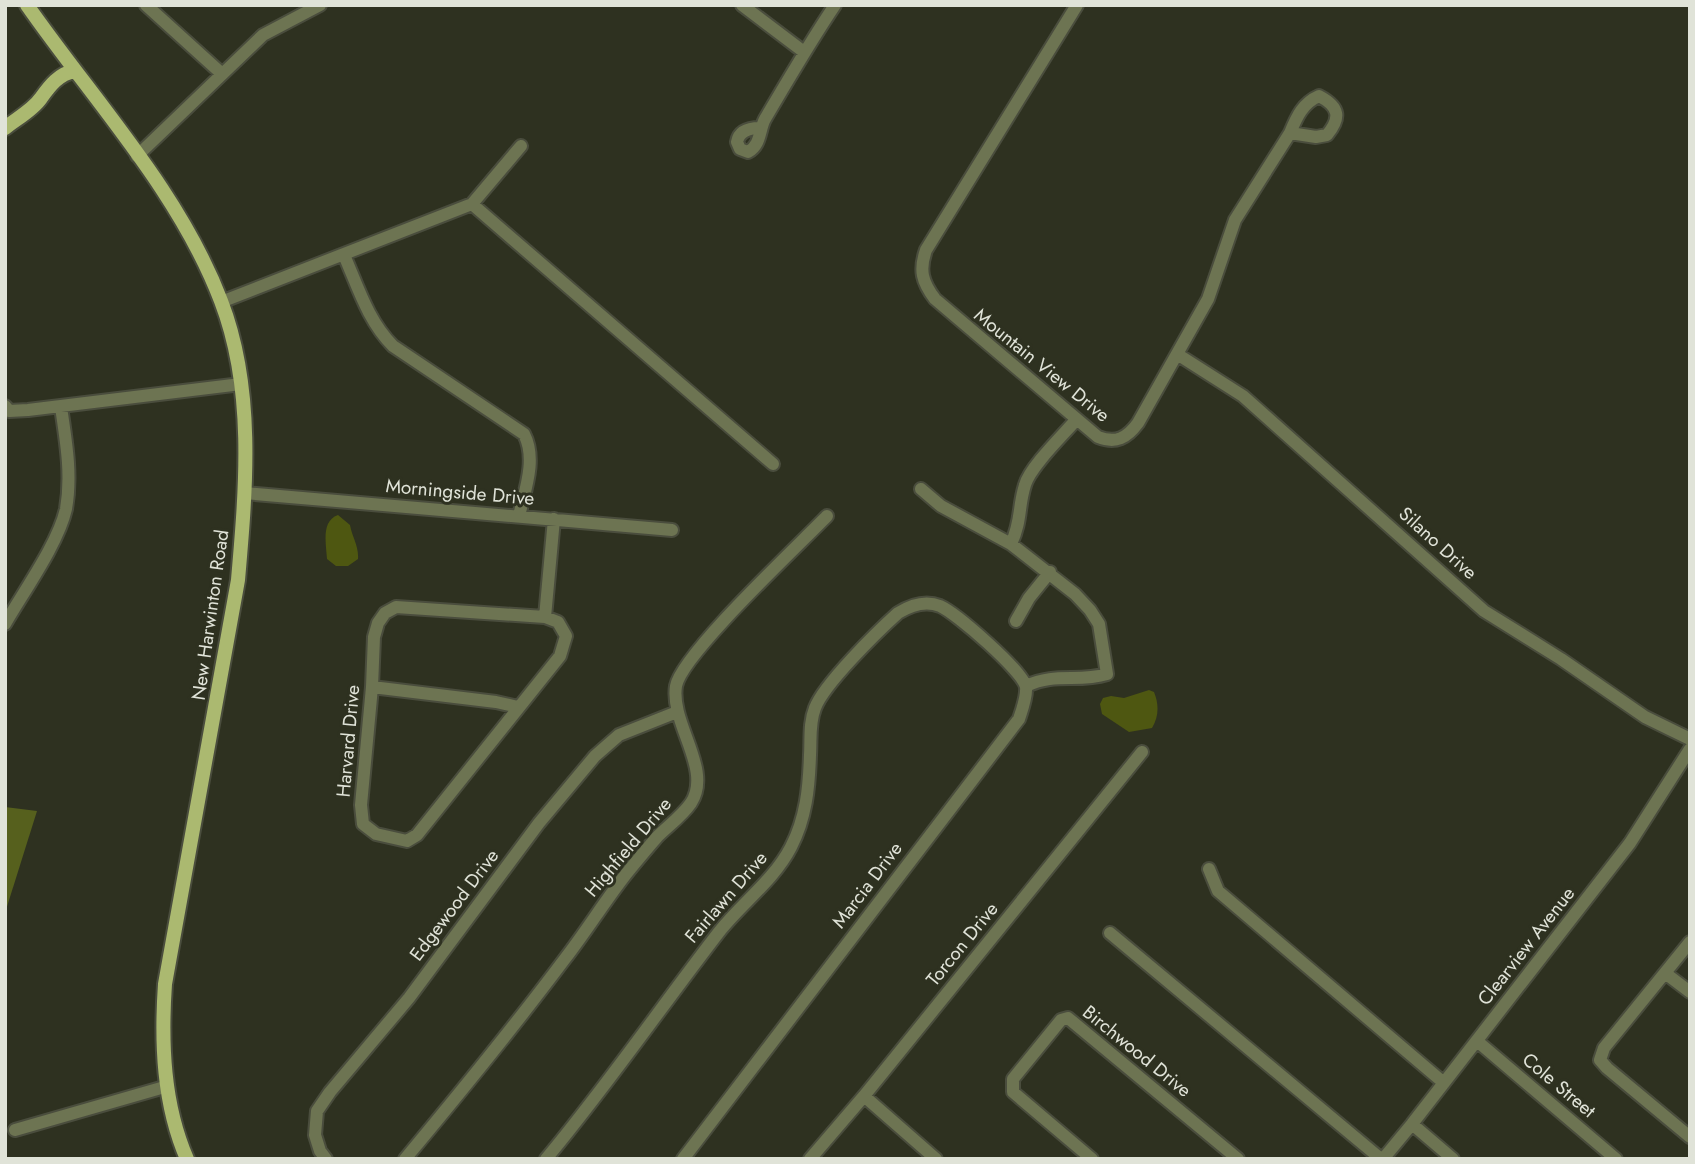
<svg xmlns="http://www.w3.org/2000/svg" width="1695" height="1164" font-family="Jost,sans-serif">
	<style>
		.forest { fill: #56601d }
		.water { fill: #4e5711 }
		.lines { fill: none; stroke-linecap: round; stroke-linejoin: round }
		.minor-casing { stroke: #4a4d3d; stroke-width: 16 }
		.major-casing { stroke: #4a4d3d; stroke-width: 18 }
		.minor { stroke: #6d7452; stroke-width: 12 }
		.major { stroke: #abb970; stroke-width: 14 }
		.labels { text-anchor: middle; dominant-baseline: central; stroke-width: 6; stroke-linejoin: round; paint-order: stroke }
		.street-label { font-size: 19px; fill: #e0e3d8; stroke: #2e3120 }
	</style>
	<rect width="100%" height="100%" fill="#2e3120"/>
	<path class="forest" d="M5 807 37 811 5 913Z"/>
	<path class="water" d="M338 515 350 525C352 537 359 546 358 559L348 566H336L327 559C326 543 321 521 338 515Z
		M1149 690 1154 692C1159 704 1159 717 1152 728L1129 732 1102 714 1100 704 1103 698 1111 696 1124 698Z"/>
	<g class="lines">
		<g class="minor-casing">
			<path id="minor" d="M146 5 221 73
				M742 5 804 52
				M1077 5 926 250C919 270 922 282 935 299L1098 437C1116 444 1127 438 1138 423L1208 299 1235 220 1290 133C1297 116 1303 103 1319 96 1340 107 1341 118 1327 135L1316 137 1290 133
				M760 128C749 128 739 131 737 142L740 149 748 152C761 145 759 130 765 119 788 80 810 42 835 5
				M137 156 263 35 320 5
				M472 204 773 464
				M344 255C358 287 368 321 393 346L524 434C537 459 525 490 519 516
				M221 302 472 204 521 146
				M1177 354 1243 396 1484 611 1561 659 1645 717 1690 739
				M5 406 9 411 28 410 241 384
				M921 489 941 506 1011 544 1075 594 1090 610 1099 624 1107 674C1078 683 1056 672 1026 686
				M244 493 672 530
				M1011 544C1022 520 1018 507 1025 485 1030 467 1063 435 1076 420
				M396 607 545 617 558 622 566 636 560 656 417 835 407 841 376 834 363 824 361 805 372 687 374 637 378 623 385 613Z
				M545 617 554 519
				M1016 621 1029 598 1050 572
				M5 624C24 591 58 544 66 509 72 475 66 441 61 407
				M372 687 496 702 518 707
				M1209 869 1218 891 1444 1083
				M1110 933 1381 1159
				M1690 942 1604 1048 1600 1060 1607 1068 1690 1137
				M1665 973 1690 992
				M1477 1041 1616 1159
				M864 1096 936 1159
				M1412 1124 1453 1159
				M15 1130 168 1086
				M326 1159 320 1151 315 1135 317 1111 330 1092 409 998 539 823 595 756 619 735 677 712
				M405 1159C460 1093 513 1028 564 960 585 933 603 904 623 878 634 864 646 850 657 837 668 826 682 816 691 803 713 769 670 724 676 686 682 654 798 546 827 516
				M546 1159C607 1086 661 1007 719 932 742 903 774 880 791 847 806 818 809 788 810 755 811 739 809 723 815 708 824 684 878 631 898 613 911 605 925 600 940 606 956 613 1023 671 1026 687 1027 697 1022 710 1019 719L683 1159
				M810 1159 864 1096 1142 752
				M1092 1159 1013 1092V1079L1061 1020 1068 1018 1238 1159
				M1383 1159 1412 1124 1630 843 1690 749"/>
		</g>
		<g class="major-casing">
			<path id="major" d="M27 5C94 101 179 191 221 301 255 389 246 488 238 580L165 984C161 1042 163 1104 187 1159
				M5 128C16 119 33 110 41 98 49 87 59 73 75 71"/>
		</g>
		<use href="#minor" class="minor"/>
		<use href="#major" class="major"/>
	</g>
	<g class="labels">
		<g class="street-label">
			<text transform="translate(1042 365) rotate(39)">Mountain View Drive</text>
			<text transform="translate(460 492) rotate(5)">Morningside Drive</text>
			<text transform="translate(1438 543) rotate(42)">Silano Drive</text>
			<text transform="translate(210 615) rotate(-82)">New Harwinton Road</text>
			<text transform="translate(348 741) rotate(-85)">Harvard Drive</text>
			<text transform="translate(628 847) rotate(-50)">Highfield Drive</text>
			<text transform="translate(867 885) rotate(-53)">Marcia Drive</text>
			<text transform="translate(726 897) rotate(-49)">Fairlawn Drive</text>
			<text transform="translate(454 905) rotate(-53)">Edgewood Drive</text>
			<text transform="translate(962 944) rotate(-51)">Torcon Drive</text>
			<text transform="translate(1526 946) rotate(-52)">Clearview Avenue</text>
			<text transform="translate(1137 1051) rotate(39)">Birchwood Drive</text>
			<text transform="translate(1559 1085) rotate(40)">Cole Street</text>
		</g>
	</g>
	<rect width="1695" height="1164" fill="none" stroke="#e0e3d8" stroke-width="14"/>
</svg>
